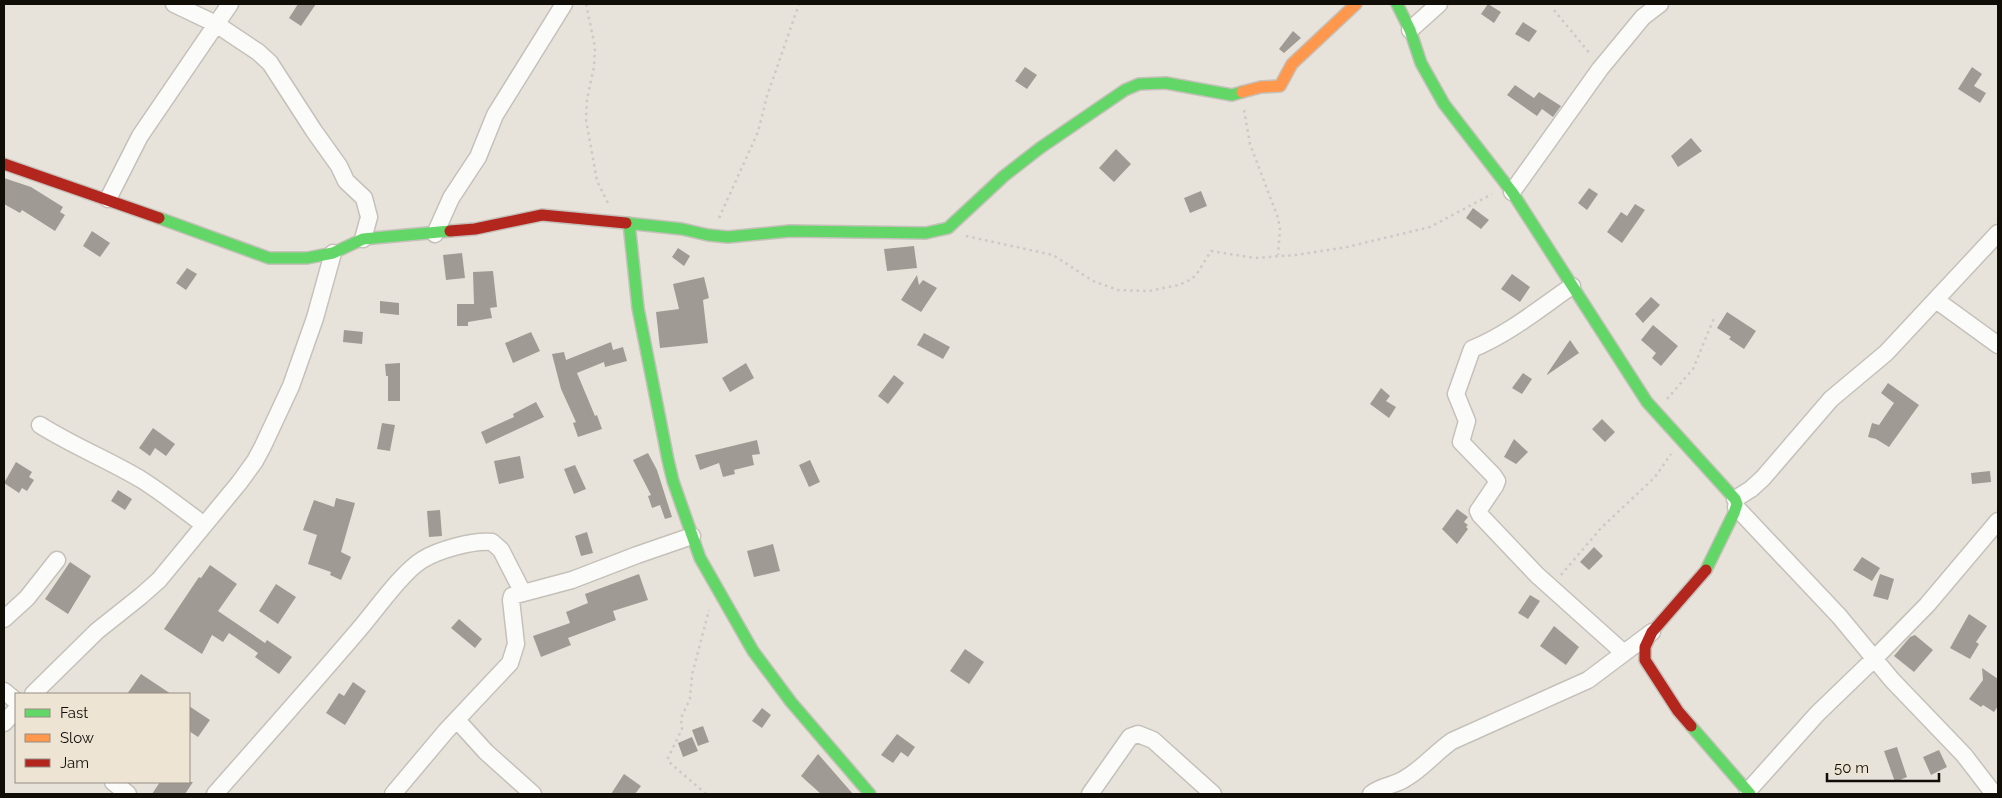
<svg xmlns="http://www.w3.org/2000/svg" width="2002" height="798" font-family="Raleway,sans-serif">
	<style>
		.building { fill: #9f9b94 }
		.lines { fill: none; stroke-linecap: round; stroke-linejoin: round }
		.street-casing { stroke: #c5c1ba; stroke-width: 19 }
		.fast-casing { stroke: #c5c1ba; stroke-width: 14 }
		.slow-casing { stroke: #c5c1ba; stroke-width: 14 }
		.jam-casing { stroke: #c5c1ba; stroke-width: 14 }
		.path { stroke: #cccac7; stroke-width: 2.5; stroke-dasharray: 2.5 4; stroke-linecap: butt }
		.street { stroke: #fbfbf9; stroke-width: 16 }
		.fast { stroke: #63d668; stroke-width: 11 }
		.slow { stroke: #ff974d; stroke-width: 11 }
		.jam { stroke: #b3261e; stroke-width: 11 }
	</style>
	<rect width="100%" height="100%" fill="#e7e3da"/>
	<path class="building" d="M298 4H316L301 26 289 18Z
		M1488 4 1501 12 1494 23 1481 14Z
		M1523 22 1537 31 1529 42 1515 34Z
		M1293 31 1301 38 1284 53 1279 49Z
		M1025 67 1037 75 1027 89 1015 81Z
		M1972 67 1982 74 1974 86 1986 93 1980 103 1958 89Z
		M1515 85 1534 98 1539 92 1561 106 1553 117 1542 109 1537 116 1507 95Z
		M1691 138 1702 151 1678 167 1671 156Z
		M1116 149 1131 164 1114 182 1099 168Z
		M4 178 31 187 63 207 60 212 65 215 55 231 22 210 20 213 4 204Z
		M1589 188 1598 194 1587 210 1578 203Z
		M1201 191 1207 206 1190 213 1184 198Z
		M1635 204 1645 210 1622 243 1607 232 1621 212 1627 216Z
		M1473 208 1489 220 1481 229 1466 218Z
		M92 231 110 243 100 257 83 246Z
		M914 246 917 268 887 271 884 249Z
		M678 248 690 256 684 266 672 257Z
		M462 253 465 278 446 280 443 255Z
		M187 268 197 274 186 290 176 283Z
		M493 271 497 307 490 308 492 318 468 322V326H457V304H474L473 272Z
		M1512 274 1530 287 1520 302 1501 289Z
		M917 275 919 285 923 280 937 288 921 312 901 300Z
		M704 277 709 298 703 300 708 343 660 348 656 312 679 309 673 284Z
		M1651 297 1660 305 1643 323 1635 314Z
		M380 301 399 303V315L380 313Z
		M1727 312 1756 331 1744 349 1729 339 1731 337 1717 328Z
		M1653 325 1678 346 1661 366 1652 358 1656 353 1641 340Z
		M344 330 363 332 362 344 343 342Z
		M531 332 540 351 513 363 505 343Z
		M924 333 950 347 943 359 917 345Z
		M1570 340 1579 353 1547 375V374Z
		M611 342 613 350 623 347 627 361 605 367 604 362 577 373 595 416 597 415 602 429 578 437 573 423 576 422 561 389 552 354 564 352 566 360Z
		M400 363V401H388V376H386L385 364Z
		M746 363 754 378 730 392 722 378Z
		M1523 373 1532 379 1522 394 1512 388Z
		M894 375 904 383 888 404 878 396Z
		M1888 383 1919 405 1889 447 1876 439 1868 437 1872 423 1879 425 1894 403 1881 393Z
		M1381 388 1390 396 1386 401 1396 407 1389 418 1370 404Z
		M536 402 544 417 486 444 481 432 514 417 513 414Z
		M1602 419 1615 432 1605 442 1592 429Z
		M382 423 395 425 390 451 377 449Z
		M153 428 175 444 166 456 155 448 150 456 139 448Z
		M1514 439 1528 452 1516 464 1504 457Z
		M757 440 760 454 752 455 754 465 734 470 735 474 723 477 719 463 700 470 695 455Z
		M648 453 657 470 672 517 665 519 660 505 652 508 648 496 651 495 633 460Z
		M520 456 524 478 499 484 494 461Z
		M810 460 820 482 809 487 799 465Z
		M16 462 32 472 29 477 34 480 27 491 22 488 19 493 4 483Z
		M575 465 586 489 574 494 564 469Z
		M1990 471 1991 482 1972 484 1971 473Z
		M118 490 132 499 125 510 111 501Z
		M336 498 355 503 341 552 351 557 341 580 330 575 331 572 308 564 317 535 303 530 314 500 334 507Z
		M1457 509 1468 517 1464 522 1468 525 1466 527 1468 529 1457 544 1442 529Z
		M440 510 442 536 429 537 427 511Z
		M587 532 593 553 581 556 575 536Z
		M773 544 780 571 754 577 747 551Z
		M1594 547 1603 556 1589 570 1580 562Z
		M1862 557 1880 568 1872 581 1853 570Z
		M70 562 91 576 68 614 45 599Z
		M210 565 237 584 218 611 265 643 267 640 292 657 279 674 255 657 258 653 229 633 223 642 212 635 202 654 164 629 199 577 201 578Z
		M639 574 648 600 613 611 616 620 568 638 571 645 541 657 533 636 570 623 566 612 588 603 585 594Z
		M1880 574 1894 579 1888 600 1873 596Z
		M276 584 296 597 278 624 259 611Z
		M1530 595 1540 601 1528 619 1518 613Z
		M1969 614 1987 626 1976 642 1979 644 1970 659 1950 648Z
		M459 619 482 639 475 648 451 628Z
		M1554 626 1579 647 1566 665 1540 646Z
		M1915 635 1933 650 1914 672 1894 656 1910 637Z
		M965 649 984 662 969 684 950 671Z
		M1982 668 1998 679V706L1994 712 1983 705 1981 707 1969 699 1983 680Z
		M141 674 171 694H127Z
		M353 682 366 691 345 725 326 713 339 693 344 696Z
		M189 706 210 720 198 737 189 731Z
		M762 708 771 715 762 728 752 721Z
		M703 726 709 742 698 746 692 730Z
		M897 734 915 747 908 757 901 752 893 763 881 755Z
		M692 737 698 751 683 757 678 743Z
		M1897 747 1907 777 1895 782 1884 751Z
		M1939 750 1947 767 1931 775 1923 757Z
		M818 754 819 755 853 794H821L801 776Z
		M624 774 641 786 635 794H611Z
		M160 782H193L185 794H152Z"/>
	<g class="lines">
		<g class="street-casing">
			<path id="street" d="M174 4 216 24 258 52 270 63 314 131 339 166 346 181 364 198 369 217 363 239
				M1410 30 1439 4
				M1512 192 1600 69 1643 17 1660 4
				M108 199 140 136 230 4
				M435 234 451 198 478 157 495 115 564 4
				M1572 286C1540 308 1509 334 1472 349L1456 394 1467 421 1461 442 1493 475 1497 481 1495 486 1478 511 1480 515 1537 575 1624 653
				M1936 300 1998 345
				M40 425C73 446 109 460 142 480 164 494 184 510 204 525
				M1735 499 1751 489 1763 478 1831 399 1886 353 1998 233
				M1736 507 1839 616 1892 680 1964 755 1994 794
				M4 619 27 598 57 560
				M4 691 16 701
				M33 694 97 631 141 596 159 580 239 483 255 461 263 446 291 386 315 318 333 253
				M457 720 486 752 533 794
				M4 723 16 710
				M113 782 128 794
				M1748 791 1817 714 1875 658 1927 605 1998 521
				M215 794C262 741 309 688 356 633 373 614 401 573 422 560 438 550 473 540 492 542L501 550 523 593
				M393 794 446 731 510 663 516 644 511 600 512 596 572 580 637 555 692 536
				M1090 794 1130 737 1138 734 1153 740 1213 794
				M1371 794C1382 785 1395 786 1406 778 1423 768 1436 752 1452 741L1588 680 1652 632"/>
		</g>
		<g class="fast-casing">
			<path id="fast" d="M1397 4 1410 30 1421 63 1444 104 1512 192 1647 402 1735 499 1737 504 1734 513 1706 570
				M159 218 269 258H307L333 253 363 239 450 231
				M626 223 682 229 708 235 728 237 790 231 926 233 948 228 1004 176 1040 148 1125 90 1139 84 1166 83 1232 95 1242 92
				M629 223 638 308 668 460 673 481 700 558 753 651 791 702 870 794
				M1691 726 1750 794"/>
		</g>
		<g class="slow-casing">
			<path id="slow" d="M1242 92 1261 87 1280 86 1292 64 1356 4"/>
		</g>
		<g class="jam-casing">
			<path id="jam" d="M4 164 159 218
				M450 231 475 229 542 215 626 223
				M1691 726 1678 711 1645 660V647L1652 632 1706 570"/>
		</g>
		<path class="path" d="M586 4 595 47 594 67 587 99 586 120 597 181 608 203
			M1554 10 1591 55
			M1244 110 1250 144 1278 218 1280 229 1278 255
			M719 218 758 132 767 96 799 4
			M966 236 1053 255 1093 281 1118 290 1149 291 1179 285 1192 279 1198 272 1211 251 1255 258 1296 255 1347 247 1430 227 1492 194
			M1667 399 1693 369 1715 316
			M1561 575 1601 528 1655 477 1671 454
			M706 794 669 762 668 758 682 729 681 718 690 699 692 675 709 610"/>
		<use href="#street" class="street"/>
		<use href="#fast" class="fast"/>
		<use href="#slow" class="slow"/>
		<use href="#jam" class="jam"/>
	</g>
	<rect width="2002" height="798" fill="none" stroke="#110e08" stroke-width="10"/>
	<rect x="15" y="693" width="175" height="90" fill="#ede4d4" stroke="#958e82"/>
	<rect x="25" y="709" width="25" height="8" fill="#63d668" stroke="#958e82"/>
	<text x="60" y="718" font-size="15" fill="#110e08">Fast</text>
	<rect x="25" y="734" width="25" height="8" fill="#ff974d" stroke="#958e82"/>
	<text x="60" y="743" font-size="15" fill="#110e08">Slow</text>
	<rect x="25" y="759" width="25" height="8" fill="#b3261e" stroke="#958e82"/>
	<text x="60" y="768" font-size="15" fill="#110e08">Jam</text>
	<path d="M1827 773v8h112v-8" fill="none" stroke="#110e08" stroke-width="2.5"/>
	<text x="1834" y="773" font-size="15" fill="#110e08" stroke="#ede4d4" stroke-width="4" paint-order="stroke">50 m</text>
</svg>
